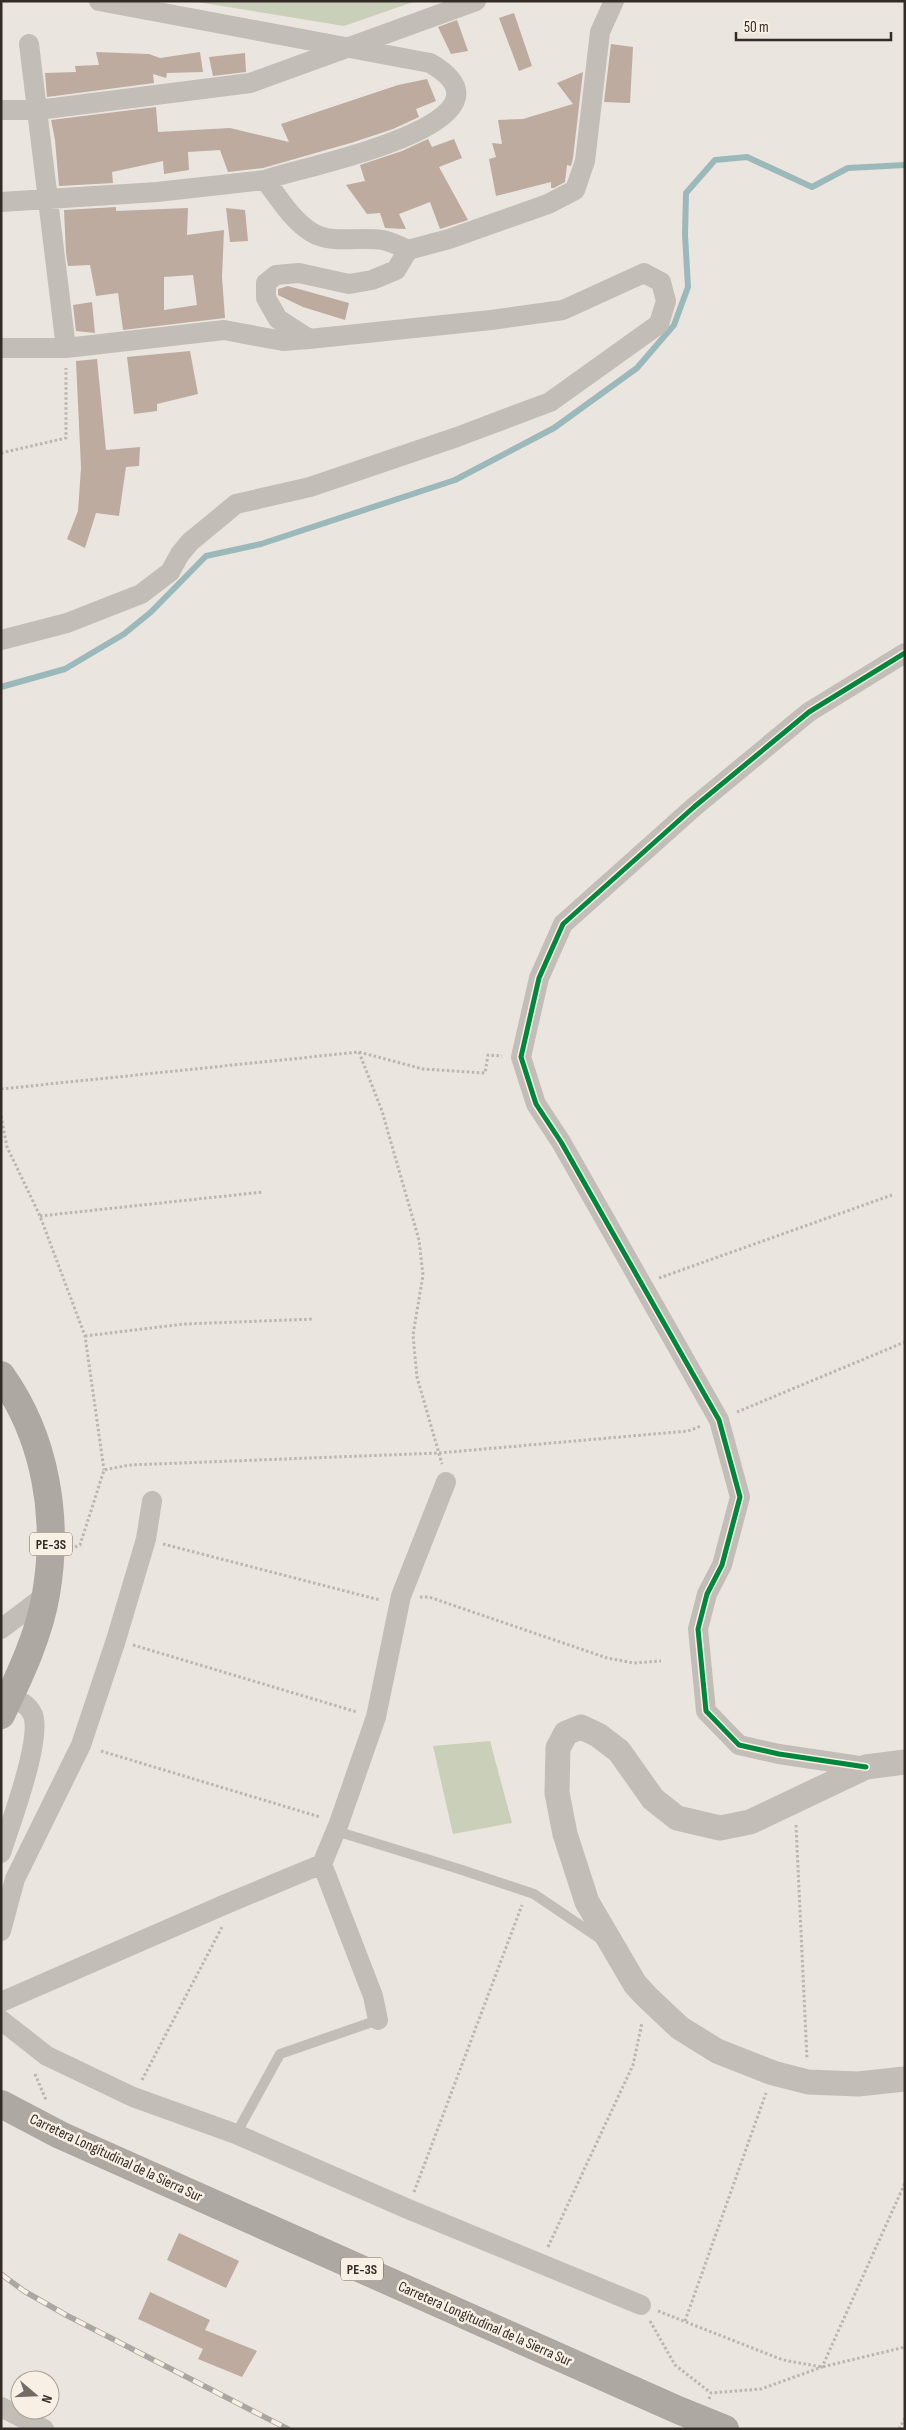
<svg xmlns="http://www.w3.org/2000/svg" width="906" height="2430" font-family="'Sofia Sans Condensed',sans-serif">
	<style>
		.green { fill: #cacfb9 }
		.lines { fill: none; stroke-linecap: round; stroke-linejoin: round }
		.stream { stroke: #9bb9ba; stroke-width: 6 }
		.building { fill: #bdaba0; fill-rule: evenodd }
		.path { stroke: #bbb6b0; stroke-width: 3; stroke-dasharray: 2.5 2.5; stroke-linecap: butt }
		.service { stroke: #c3bdb7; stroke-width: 10 }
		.minor { stroke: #c3bdb7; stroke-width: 20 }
		.tertiary { stroke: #c3bdb7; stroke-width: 25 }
		.trunk { stroke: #ada8a2; stroke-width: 28 }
		.rail-casing { stroke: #aaa6a2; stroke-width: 5.5 }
		.rail { stroke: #f8f0e4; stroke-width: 4; stroke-dasharray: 11; stroke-linecap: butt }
		.cycleway-casing { stroke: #f8f0e4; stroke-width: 8 }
		.cycleway { stroke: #00873e; stroke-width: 5 }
		.labels { text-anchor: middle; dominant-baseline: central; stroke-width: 5; stroke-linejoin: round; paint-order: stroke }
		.shield { fill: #f8f0e4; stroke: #6e665f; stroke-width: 1 }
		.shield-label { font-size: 14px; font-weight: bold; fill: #332b26 }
		.street-label { font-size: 15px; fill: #332b26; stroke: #f8f0e4 }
	</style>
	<rect width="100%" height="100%" fill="#eae5de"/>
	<path class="green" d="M191 1H416L344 26Z
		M490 1741 512 1823 453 1834 433 1746Z"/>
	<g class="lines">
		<path class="stream" d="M1 687 65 669 124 634 151 612 206 556 261 544 455 480 554 428 637 368 674 325 688 287 685 235 686 193 715 160 747 157 812 187 848 168 905 165"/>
	</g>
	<path class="building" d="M514 13 532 66 519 71 499 18Z
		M457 20 468 51 451 54 438 27Z
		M611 44 633 47 630 103 604 102Z
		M96 52 149 54 160 58 200 52 203 72 167 73 166 78 153 74 154 83 47 97 45 73 76 72 75 66 99 65Z
		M245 53 246 72 213 76 209 57Z
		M583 72 573 158 571 166 567 165 565 182 554 188H551V182L496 196 489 159 496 157 492 143 502 144 498 120 523 119 573 104 557 83Z
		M427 79 436 101 416 109 419 117 393 129 354 142 263 168 228 172 220 150 188 152 189 170 164 174 163 161 112 172 113 183 59 186 55 140 51 120 156 107 158 132 230 128 289 142 281 124 398 85Z
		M428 139 432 147 454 139 462 158 439 167 468 220 440 229 430 202 399 214 406 229 385 228 380 213 367 214 346 185 365 181 360 165 402 151Z
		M116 207V211L188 208 187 235 224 230 222 277 225 318 123 330 118 293 96 296 90 265 68 266 66 253 64 210ZM193 275 197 305 164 310V277Z
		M226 208 245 210 248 241 230 242Z
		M288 286 349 303 345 320 303 307 278 295V289Z
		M92 302 95 333 76 331 73 305Z
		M190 351 198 394 157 404V411L134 414 127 357Z
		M97 359 106 450 140 447 139 466 126 467 119 516 96 513 85 548 67 539 78 511 81 468 76 361Z
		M179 2233 239 2261 226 2288 167 2260Z
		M150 2292 210 2320 205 2330 257 2351 242 2377 198 2359 203 2349 138 2319Z"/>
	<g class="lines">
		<path class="path" d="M1 453 66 438V368
			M359 1052 382 1111 419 1240 423 1275 413 1335 417 1377 442 1464
			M1 1089 359 1052 423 1069 485 1073 488 1055 502 1056
			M1 1116 7 1147 40 1216 85 1336 104 1470
			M40 1216 263 1192
			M659 1278 892 1195
			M85 1336 184 1324 314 1319
			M737 1412 905 1342
			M163 1544 380 1600
			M75 1547 80 1545 104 1470 129 1465 439 1453 688 1431 701 1426
			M420 1597H429L607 1658 634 1663 661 1661
			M133 1645 357 1712
			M101 1751 320 1817
			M796 1825 807 2059
			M35 2074 46 2100
			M142 2080 222 1927
			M414 2192 522 1905
			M548 2247 633 2065 642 2023
			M658 2311 783 2360 822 2367 905 2347
			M650 2321 675 2365 711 2393
			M685 2321 766 2093
			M709 2399 711 2393 761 2389 822 2367 905 2183
			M899 2429 905 2418"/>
		<path class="service" d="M336 1831 459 1869 534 1894 599 1938
			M236 2134 280 2054 378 2020"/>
		<path class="minor" d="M29 44 66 348
			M1 110H38L250 83 476 1
			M1 202 157 192 265 180
			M408 250 449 239 548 204 575 190 585 161 600 32 614 1
			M1 348H66L224 330 283 341 309 339
			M1 640 67 623 141 594 170 572 180 554 190 542 236 504 310 487 457 437 550 402 659 324 666 301 661 282 644 273 563 310 491 320 309 339 278 319 266 298V283L276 275 299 273 349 284 372 280 396 270 408 250C400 246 392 242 383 240 360 236 332 245 311 232 291 219 279 198 265 180 294 168 535 124 430 63L99 1
			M1 1629 46 1595
			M866 1767 779 1754 739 1745 706 1711 698 1629 707 1594 722 1565 740 1497 719 1420 561 1142 536 1104 521 1057 539 978 563 924 694 807 809 712 905 653
			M1 1853C10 1825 42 1740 33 1715 28 1704 20 1701 10 1697
			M1 1931 15 1879 81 1745 116 1640 146 1539 152 1501
			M1 2002 226 1904 322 1864
			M1 2020 47 2056 133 2097 236 2134 408 2209 641 2305
			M378 2020 373 1996 322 1864 339 1823 376 1717 401 1596 446 1482
			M1 2407 44 2429"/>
		<path class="tertiary" d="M905 1762 866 1767 750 1822 720 1828 677 1818 653 1799 619 1751 598 1735 581 1727 566 1733 558 1748 557 1793 565 1834 587 1902 635 1984 647 1997 680 2028 717 2051 773 2073 808 2082 858 2084 905 2079"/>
		<path class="trunk" d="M1 1375C46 1438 59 1518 46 1594 39 1636 19 1677 1 1715
			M1 2104 60 2135 678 2410 725 2429"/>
		<g class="rail-casing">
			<path id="rail" d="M1 2274 24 2291 66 2315 288 2429"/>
		</g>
		<use href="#rail" class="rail"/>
		<g class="cycleway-casing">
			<path id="cycleway" d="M866 1767 779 1754 739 1745 706 1711 698 1629 707 1594 722 1565 740 1497 719 1420 561 1142 536 1104 521 1057 539 978 563 924 694 807 809 712 905 653"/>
		</g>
		<use href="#cycleway" class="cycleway"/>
	</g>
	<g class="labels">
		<g class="shield">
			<rect x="30" y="1532.5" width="42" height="23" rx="4"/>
			<rect x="341" y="2257.5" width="42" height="23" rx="4"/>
		</g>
		<g class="shield-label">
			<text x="51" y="1544">PE-3S</text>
			<text x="362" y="2269">PE-3S</text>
		</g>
		<g class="street-label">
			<text transform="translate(116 2158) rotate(25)">Carretera Longitudinal de la Sierra Sur</text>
			<text transform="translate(485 2324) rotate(24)">Carretera Longitudinal de la Sierra Sur</text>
		</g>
	</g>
	<rect width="906" height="2430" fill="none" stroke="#332b26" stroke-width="5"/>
	<g transform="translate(35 2395) rotate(109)"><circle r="24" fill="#f8f0e4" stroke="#a9a198"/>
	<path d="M0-4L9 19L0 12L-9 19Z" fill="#736c66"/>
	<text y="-8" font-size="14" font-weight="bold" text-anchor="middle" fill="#332b26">N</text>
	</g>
	<path d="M736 32v8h155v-8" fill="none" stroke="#332b26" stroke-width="2.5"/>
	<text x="744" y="32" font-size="15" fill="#332b26" stroke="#f8f0e4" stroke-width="4" paint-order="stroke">50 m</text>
</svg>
